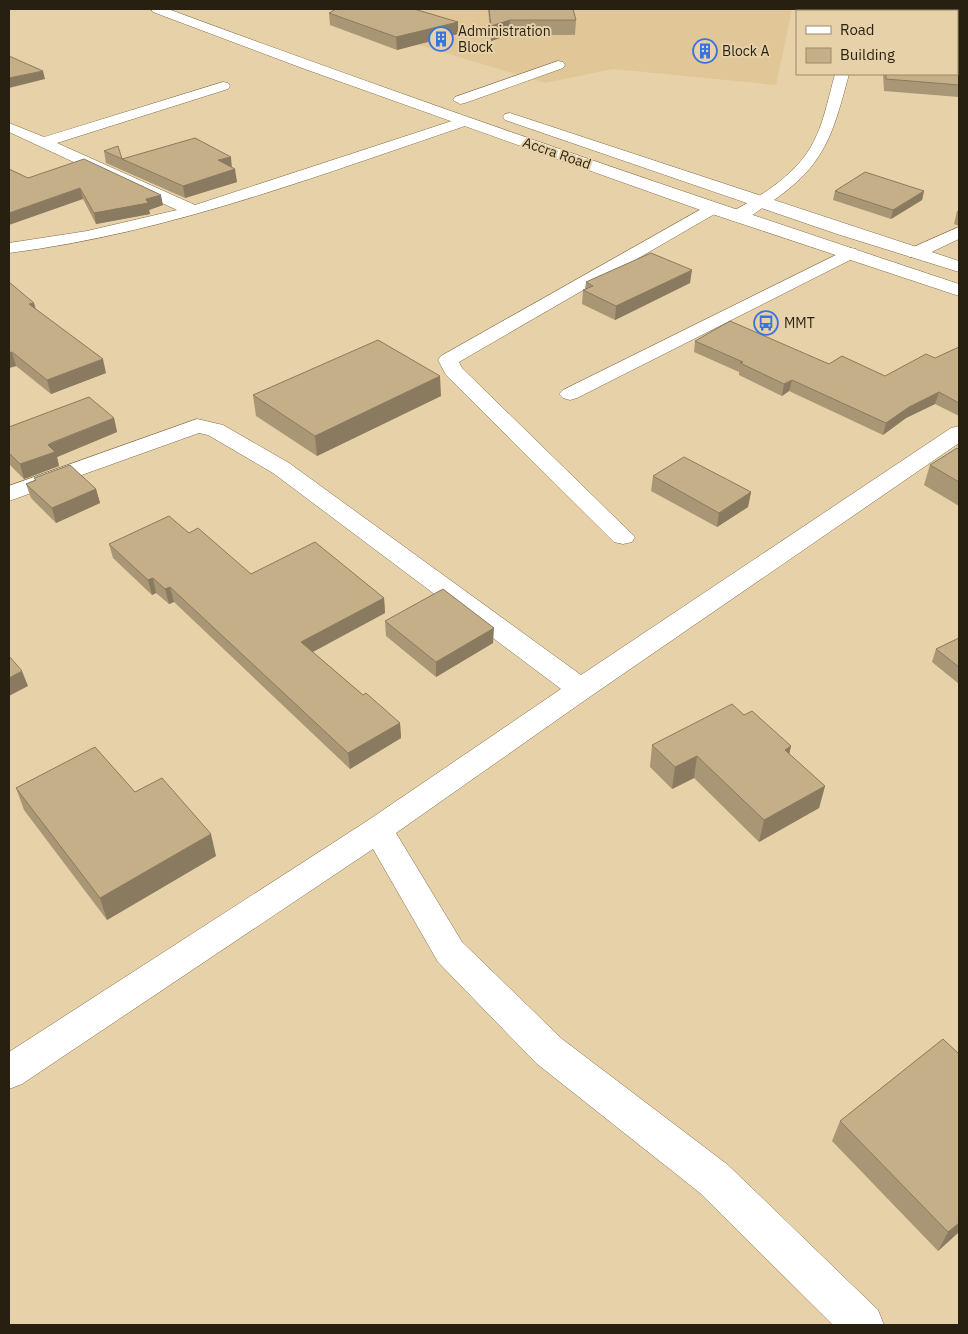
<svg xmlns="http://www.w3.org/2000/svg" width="968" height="1334" font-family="'IBM Plex Sans',sans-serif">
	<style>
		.built { fill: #e1c797 }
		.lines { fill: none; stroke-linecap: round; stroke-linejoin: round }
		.minor-casing { stroke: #816c47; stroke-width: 1 }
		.major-casing { stroke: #816c47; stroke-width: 1 }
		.minor { fill: #fff; fill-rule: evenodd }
		.major { fill: #fff; fill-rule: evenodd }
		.wall { fill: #a99675 }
		.shaded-wall { fill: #8a7a5f }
		.building { fill: #c5af88; stroke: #8a7a5f }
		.labels { text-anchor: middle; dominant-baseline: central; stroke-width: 4; stroke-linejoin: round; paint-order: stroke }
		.far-poi-label { font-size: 14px; fill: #271f0f; stroke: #e7d1a8; text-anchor: start }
		.far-street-label { font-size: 14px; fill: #271f0f; stroke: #e7d1a8 }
	</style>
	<rect width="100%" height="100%" fill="#e7d1a8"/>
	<path class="built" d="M401 9H792L776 85 613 69 545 83 386 35Z"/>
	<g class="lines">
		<g class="minor-casing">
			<path id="minor" d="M834 9H847L848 11H835Z
				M558 61 563 62 565 65 563 68 465 103 460 104 453 100 455 97Z
				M835 74H849C832 138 824 168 765 206 755 213 744 223 731 220L728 216 731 212C759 197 791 178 809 150 823 128 828 99 835 74Z
				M223 82 228 83 230 86 228 89 57 143 195 205 461 118 466 117 473 121 471 124C319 175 169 233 9 253V243L87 231 177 210 9 132V123L44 137Z
				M712 203 718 204 720 208 718 212 459 362 462 368 635 537 632 542 623 544 614 542 446 375 438 360 441 356Z
				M959 227V239L921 257H909L906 253 909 249Z
				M850 248 856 249 859 253 856 257 577 398 570 400 563 398 559 394 563 390Z
				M197 419 223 425 289 463 581 675 951 428 959 426V443L591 696 396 833 462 942 562 1039 728 1165 878 1310 884 1325H833L700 1193 536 1063 438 962 373 849 22 1084 9 1089V1052L367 821 561 689 273 473 208 435 199 433 9 501V486Z"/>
		</g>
		<g class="major-casing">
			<path id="major" d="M151 9H168C430 106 694 196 959 284V296L706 212 302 68 153 12Z
				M510 113 959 261V272L837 234 505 120 503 117 505 114Z"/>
		</g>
		<use href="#minor" class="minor"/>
		<use href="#major" class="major"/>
	</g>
	<path class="wall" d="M488 9H573L576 20 575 35H509L491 41Z
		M892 9H959V97L884 91 883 74H957L895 9Z
		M329 13 458 34 397 50 330 25Z
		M104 151 122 159 232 168 237 182 185 198 106 163Z
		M28 178 163 205 149 210 150 214 96 224 83 199Z
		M835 191H924L922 200 891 219 833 200Z
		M957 211H959V226L954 224Z
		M9 282 36 309 106 373 51 394 16 366 9 368Z
		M586 282 690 283 615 320 582 304 583 290 585 289Z
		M695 341 829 364 885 376 935 358 959 347V416L935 404 906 418 883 435 789 391 782 396 739 375V372L694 352Z
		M253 395 441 396 317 456 256 416Z
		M114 418 117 432 57 457 59 466 24 479 9 464V427Z
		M959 450V506L924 485 930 465Z
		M653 476 751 492 748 507 717 527 651 491Z
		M34 478 96 489 100 503 56 523 31 498 26 484 35 480Z
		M189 533 251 574 384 598 385 613 313 652 363 695 400 723 401 738 350 769 174 602 169 604 156 593 152 595 113 558 109 544Z
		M385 621 493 643 436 677 386 636Z
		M959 638V684L932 662 936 649Z
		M744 715 791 746 789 754 825 786 819 808 759 842 694 778 672 789 650 767 652 745Z
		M16 788 135 792 216 856 107 920 24 810Z
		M840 1121 959 1232 938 1251 832 1141Z"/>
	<path class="shaded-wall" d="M510 20 509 35 491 41V26Z
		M458 22V34L397 50 396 37Z
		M43 71 45 79 9 88V78Z
		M231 157 232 169 218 160Z
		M235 169 237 182 185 198 183 186Z
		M80 188 83 199 9 225V213Z
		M924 191 922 200 891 219 893 210Z
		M161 195 163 205 149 210 150 214 96 224 94 213Z
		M692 270 690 283 615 320 616 306Z
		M34 303 38 316 29 304Z
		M12 352 16 366 9 368V353Z
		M103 359 106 373 51 394 47 380Z
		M440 376 441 396 317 456 315 436Z
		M792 380 789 391 782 396 784 384Z
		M939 392 935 404 906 418 883 435 886 423 909 407Z
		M114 418 117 432 57 457 59 466 24 479 20 464 48 445Z
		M96 489 100 503 56 523 52 508Z
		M751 492 748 507 717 527 719 513Z
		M153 578 156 593 152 595 148 580Z
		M170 587 174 602 169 604 165 589Z
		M384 598 385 613 303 657 301 642Z
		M494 628 493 643 436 677V662Z
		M22 671 28 686 9 696V678Z
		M400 723 401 738 350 769 348 753Z
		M791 746 786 768 785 750Z
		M697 756 694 778 672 789 675 767Z
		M825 786 819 808 759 842 764 820Z
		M211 834 216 856 107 920 100 898Z
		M959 1223V1232L938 1251 948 1232Z"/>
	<path class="building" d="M336 9H414L458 22 396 37 329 13Z
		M489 9H573L576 20H510L491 26Z
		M896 9H959V85L886 79V74H957V11H892Z
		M9 56 43 71 9 78Z
		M195 138 231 157 218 160 235 169 183 186 104 151 118 146 122 159Z
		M84 159 161 195 146 199 148 203 94 213 80 188 9 213V169L28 178Z
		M865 172 924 191 893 210 835 191Z
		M651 253 692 270 616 306 583 290 593 286 586 282Z
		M9 282 34 303 29 304 103 359 47 380 12 352 9 353Z
		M730 321 829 364 842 356 885 376 926 354 935 358 959 347V403L939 392 909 407 886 423 792 380 784 384 740 363 743 362 695 341Z
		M378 340 440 376 315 436 253 395Z
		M89 397 114 418 51 443 48 445 55 452 20 464 9 453V427Z
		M957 448 959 450V482L930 465Z
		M684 457 751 492 719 513 653 476Z
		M70 465 96 489 52 508 26 484 36 480 34 478Z
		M169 516 189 533 198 528 251 574 315 542 384 598 301 642 363 695 366 693 400 723 348 753 170 587 165 589 153 578 148 580 109 544Z
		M443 589 494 628 436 662 385 621Z
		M959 638V667L936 649Z
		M9 656 22 671 9 678Z
		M732 704 744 715 752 711 791 746 785 750 825 786 764 820 697 756 675 767 652 745Z
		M95 747 135 792 162 778 211 834 100 898 16 788Z
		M943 1039 959 1054V1223L948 1232 840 1121Z"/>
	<defs>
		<g id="building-ring" transform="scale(1.25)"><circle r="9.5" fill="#e7d1a8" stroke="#3972e1" stroke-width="1.5"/><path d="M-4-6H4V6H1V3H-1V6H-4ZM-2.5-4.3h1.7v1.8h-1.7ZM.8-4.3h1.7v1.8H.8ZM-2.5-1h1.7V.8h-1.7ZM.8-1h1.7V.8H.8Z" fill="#3972e1"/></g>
		<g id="bus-ring" transform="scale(1.25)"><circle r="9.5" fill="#e7d1a8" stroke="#3972e1" stroke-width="1.5"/><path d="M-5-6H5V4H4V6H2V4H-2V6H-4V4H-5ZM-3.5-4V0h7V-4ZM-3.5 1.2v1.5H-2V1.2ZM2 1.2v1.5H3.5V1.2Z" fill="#3972e1"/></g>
	</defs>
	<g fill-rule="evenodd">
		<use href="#building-ring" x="441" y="39"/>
		<use href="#building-ring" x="705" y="51"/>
		<use href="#bus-ring" x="766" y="323"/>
	</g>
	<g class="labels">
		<g class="far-poi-label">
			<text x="458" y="31">Administration<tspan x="458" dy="16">Block</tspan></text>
			<text x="722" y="51">Block A</text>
			<text x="784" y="323">MMT</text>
		</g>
		<g class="far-street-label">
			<text transform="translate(557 153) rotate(19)">Accra Road</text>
		</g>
	</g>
	<rect width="968" height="1334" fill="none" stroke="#271f0f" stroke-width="20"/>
	<rect x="796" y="10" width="162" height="65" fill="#e7d1a8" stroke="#9a8a6b"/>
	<rect x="806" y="26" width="25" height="8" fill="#ffffff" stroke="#9a8a6b"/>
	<text x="840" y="35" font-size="15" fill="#271f0f">Road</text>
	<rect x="806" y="48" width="25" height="15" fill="#c5af88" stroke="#9a8a6b"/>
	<text x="840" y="60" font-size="15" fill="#271f0f">Building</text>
</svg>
